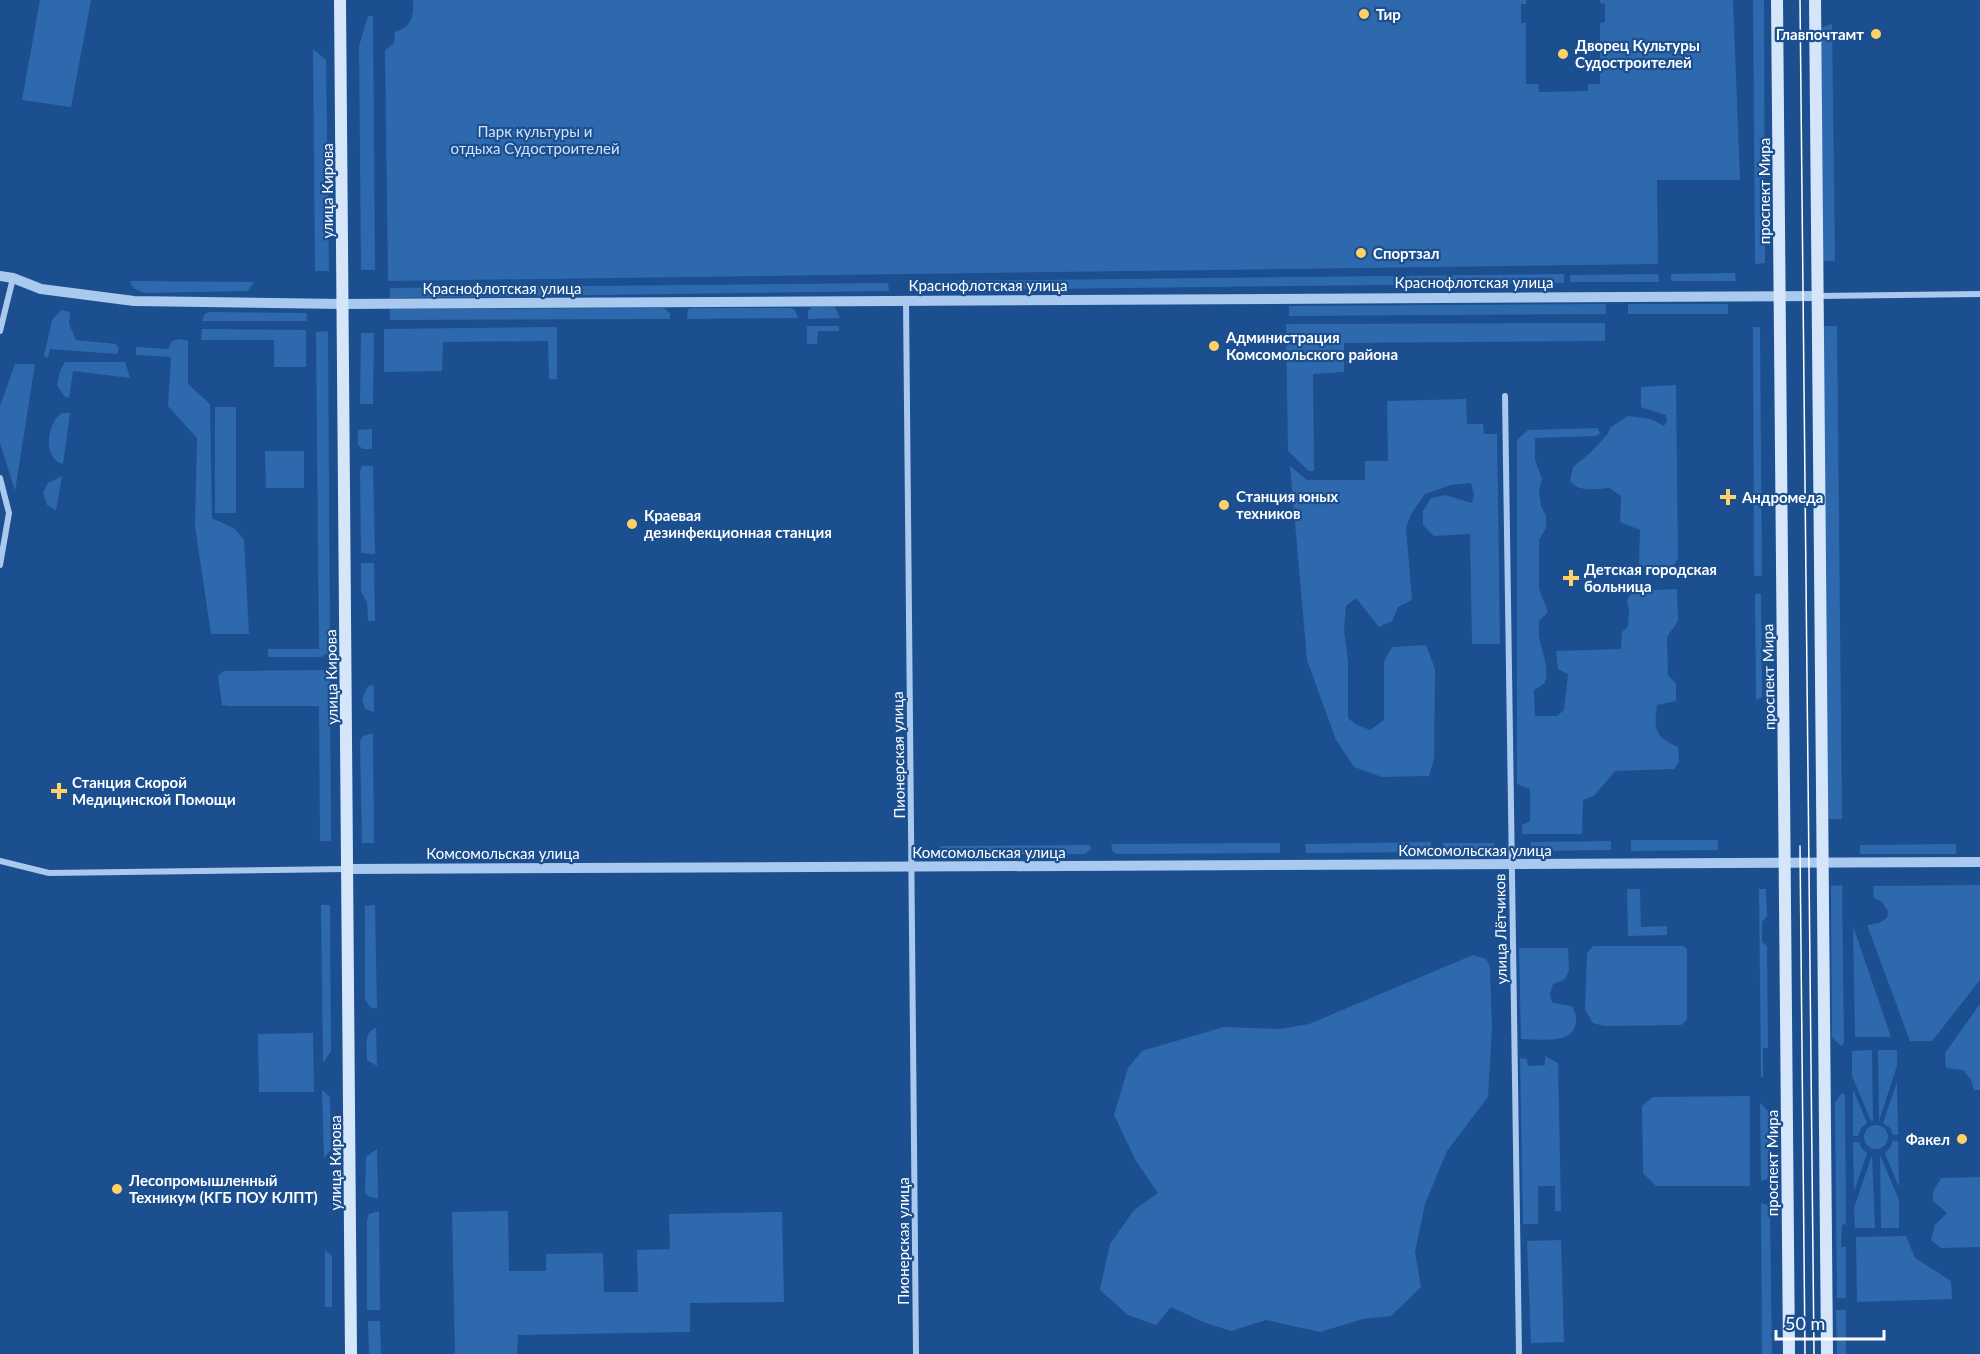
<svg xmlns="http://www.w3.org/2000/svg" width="1980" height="1354" font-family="Lato,sans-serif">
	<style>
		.green { fill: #2e69ad }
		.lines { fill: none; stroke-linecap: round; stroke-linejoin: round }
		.minor { stroke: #a9c9ee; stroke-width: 6 }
		.tertiary { stroke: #a9c9ee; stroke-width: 10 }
		.secondary { stroke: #d6e6fa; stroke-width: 12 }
		.tram { stroke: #fff; stroke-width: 1.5 }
		.poi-dot { fill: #ffd166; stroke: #1b4f8f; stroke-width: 2 }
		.labels { text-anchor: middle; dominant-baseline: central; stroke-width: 4.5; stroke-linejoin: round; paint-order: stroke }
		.poi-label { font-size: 15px; font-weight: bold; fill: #fff; stroke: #1b4f8f; text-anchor: start }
		.park-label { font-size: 15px; fill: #cfe3fa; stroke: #1b4f8f }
		.street-label { font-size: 15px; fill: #fff; stroke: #1b4f8f }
	</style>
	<rect width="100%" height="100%" fill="#1b4f8f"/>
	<path class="green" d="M40 0H91L71 107 22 100Z
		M413 0H1526V4H1521V23H1526V84H1538L1539 92 1588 91V84H1600V23L1605 22V4L1600 3V0H1733L1740 180H1657L1658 264 388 281 385 50 394 43 395 32C412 27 414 16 413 0Z
		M1753 0H1764L1765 263 1755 264Z
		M368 16H373L375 270H361L359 46Z
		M1832 24 1835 261H1823L1821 28Z
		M313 49 326 60 329 271H315Z
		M1735 273 1736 281H1671V274Z
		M1564 274V283L949 290V281Z
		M1658 274 1659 282H1570V275Z
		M130 281 254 282 248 291 144 293C137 290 132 289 130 281Z
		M888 283 889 291 390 298V288Z
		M1606 304V314L1289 316V306Z
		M1628 304H1728V314H1628Z
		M812 307H835L840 318 808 319V311Z
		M664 308 670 313V319L390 320V309Z
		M692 308H790L795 310 798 318 687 319 688 309Z
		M61 310 70 312 69 324 76 340 116 344 119 349 117 354 50 349 48 358 44 356 52 320Z
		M209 312 306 313 307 321H202L205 314Z
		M1605 323V341L1344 343V372L1313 374 1314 471H1309L1288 451 1286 324Z
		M807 326H839V331H818L817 344H807Z
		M1822 326H1837L1842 819H1828Z
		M557 327V379H549L548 341 443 342 442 371 384 372V329Z
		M1753 327H1760L1762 576H1754Z
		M202 329 306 330V367H274V340H201Z
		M328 331 330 652 321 657H268V649H319L316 332Z
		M361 333H374L373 404H360Z
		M181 339 188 341V384L210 404 212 518 235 529 244 540 249 634H211L195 526 197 438 168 406 171 357 136 355V347L168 349 172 341Z
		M65 362H125L130 378 73 371 69 398 64 396 57 385 60 371Z
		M15 364H35L15 491 0 443V406Z
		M1676 385 1678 559 1673 566 1642 567 1639 563 1640 530 1620 522 1621 496 1609 488C1594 489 1581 493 1570 481L1573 467 1591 452 1607 435 1611 427 1628 416 1651 419 1664 426 1667 421 1666 415 1641 407V387Z
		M1466 399 1467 424H1483L1484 434H1497L1500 644H1472L1470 534 1434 536 1423 525V511L1431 498 1445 495 1472 503 1474 495 1471 483 1451 485 1425 494 1411 514 1406 528 1412 600 1398 607 1392 621 1379 627 1356 598 1346 606 1344 629 1348 662V718L1355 724 1370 730 1384 720V661L1392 647 1426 645 1435 669 1434 759 1429 776 1382 777 1354 767 1336 740 1307 660 1290 466 1307 480H1365V461H1388L1387 401Z
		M215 407H236V513H215Z
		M62 413H70L63 464C42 459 47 422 62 413Z
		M1598 428 1600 433 1597 436 1535 438V460L1542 479 1539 490 1541 506 1546 516V528L1539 540V589L1548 612 1539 621C1539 627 1538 634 1540 641 1543 656 1549 666 1545 683L1534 690 1535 716H1557L1564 710 1568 674 1558 669 1556 651 1621 649 1622 632 1628 626 1629 610 1627 600 1633 591 1677 589 1678 621 1667 637 1668 675 1676 684V701L1657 705C1654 729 1654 736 1678 747L1679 762 1674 769 1615 771 1594 796 1583 800 1582 834H1522V825L1530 821V789L1517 784V440L1528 430Z
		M372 429V449H363L358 445V430Z
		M265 451H304V488H266Z
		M362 466H373L375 554 361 553 360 471Z
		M62 476 56 510 47 505 43 493 48 483Z
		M361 563H374L375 621H368L367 603 361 591Z
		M1755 594H1761L1762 697 1756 700Z
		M323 670 330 674 331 841H320L319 706H229L222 705 218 676 224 671Z
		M374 685V712L365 709 362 699 368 686Z
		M373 733 374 843H362L360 741 363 736Z
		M1631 840H1718V850L1631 851Z
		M1611 841V850L1531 851V842Z
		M1431 842V852L1306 853 1305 844Z
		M1280 843V853L1118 854 1113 852 1111 844Z
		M1443 843H1494V851H1444Z
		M1956 844V854H1860V845Z
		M1090 845 1091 849 1085 854 947 855 942 853 940 846Z
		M1842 885 1844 1043 1841 1046 1832 1037 1831 886Z
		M1980 885V980L1932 1041H1910L1867 925 1879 923 1887 918 1888 911 1882 902 1874 898 1873 886Z
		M1627 889H1640L1641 927 1667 926V935L1628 936Z
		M1759 889H1766L1767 916 1762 922V942L1767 946 1768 1048H1763V1077H1761Z
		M321 905H330L331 1051 323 1063Z
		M375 905 377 1009 370 1007 365 999V906Z
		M1853 926 1891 1037H1855Z
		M1593 946H1683L1687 949V1019L1681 1025 1604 1026 1593 1023 1585 1010 1587 953Z
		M1519 948H1568L1569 971 1564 980 1553 984 1550 994 1552 1002C1558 1005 1565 1004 1571 1006 1575 1009 1576 1015 1576 1019 1577 1046 1539 1039 1521 1039Z
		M1473 955 1486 959 1490 967 1492 1028 1488 1097 1447 1151 1425 1204 1415 1252 1421 1287 1391 1316 1363 1319 1320 1332 1266 1320 1231 1331 1203 1322 1171 1307 1156 1325 1128 1315 1100 1290 1110 1244 1134 1210 1158 1193 1136 1161 1114 1115 1128 1068 1142 1051 1224 1027 1280 1029 1309 1024Z
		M1980 1004V1090H1974L1971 1080 1963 1070 1946 1068 1945 1053Z
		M376 1028 377 1066 367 1060C367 1049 363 1031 376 1028Z
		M313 1033 314 1092H259L258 1034Z
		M1872 1050 1873 1121H1871L1852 1076V1051Z
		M1878 1050H1897V1066L1879 1121Z
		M1545 1056 1558 1063 1561 1211H1555V1186H1538V1224H1523L1520 1058 1527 1059 1528 1066 1545 1065Z
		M1897 1082 1898 1135H1893L1890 1128 1883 1123Z
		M1853 1089 1867 1123 1861 1128 1858 1136H1853Z
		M322 1090 330 1097 331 1150 324 1158Z
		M1842 1093 1845 1095 1846 1224 1842 1225 1841 1247H1846V1298H1837L1835 1102Z
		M1750 1096V1186H1656L1643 1173 1642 1106 1653 1097Z
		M1760 1103 1769 1112 1770 1172 1767 1179 1761 1181Z
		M1864 1137a12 12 0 1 1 24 0a12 12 0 1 1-24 0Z
		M1893 1141H1898L1899 1187 1885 1153 1890 1148Z
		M1853 1142H1859L1862 1149 1867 1153 1854 1192Z
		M377 1149 378 1199 368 1196 365 1192 366 1157Z
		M1872 1155 1875 1228H1855L1854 1208Z
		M1880 1155 1899 1200V1228H1881Z
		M1980 1177V1247L1941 1248 1931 1240 1935 1225 1947 1213 1933 1201V1192L1941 1178Z
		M1761 1203 1767 1205 1770 1210 1772 1354H1762Z
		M379 1211 380 1310H367V1220L369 1214Z
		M508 1211 509 1271H546V1254L603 1253 604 1292H638L637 1250 670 1249 669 1214 782 1212 784 1302 690 1303V1332L518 1335 517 1354H455L452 1212Z
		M1906 1236 1915 1258 1951 1281 1952 1299 1857 1302 1856 1237Z
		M1561 1240 1564 1342 1531 1343 1527 1241Z
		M325 1250 332 1256V1307H325Z
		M1836 1310H1846V1354H1837Z
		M368 1321H380L381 1354H369Z"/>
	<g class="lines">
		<path class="minor" d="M1818 296 1980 294
			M906 301 916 1354
			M0 331 13 278
			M1505 396 1519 1354
			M0 478 9 513 0 565
			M0 861 49 873 347 869"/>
		<path class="tertiary" d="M0 276 13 278 41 289 134 301 343 304 1818 296
			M347 869 1980 862"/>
		<path class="secondary" d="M340 0 351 1354
			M1777 0 1789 1354
			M1815 0 1827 1354"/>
		<path class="tram" d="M1800 0 1814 1354
			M1800 846 1805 1354"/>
	</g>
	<g class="poi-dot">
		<circle cx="1364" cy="14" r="6"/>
		<circle cx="1876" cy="34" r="6"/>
		<circle cx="1563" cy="54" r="6"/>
		<circle cx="1361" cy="253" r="6"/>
		<circle cx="1214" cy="346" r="6"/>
		<path d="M1725 488h6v6h6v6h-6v6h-6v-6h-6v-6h6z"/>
		<circle cx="1224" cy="505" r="6"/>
		<circle cx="632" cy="524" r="6"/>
		<path d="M1568 569h6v6h6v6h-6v6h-6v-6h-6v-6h6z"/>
		<path d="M56 782h6v6h6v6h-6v6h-6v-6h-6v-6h6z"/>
		<circle cx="1962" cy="1139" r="6"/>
		<circle cx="117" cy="1189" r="6"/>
	</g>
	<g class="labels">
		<g class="poi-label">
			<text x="1376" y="14">Тир</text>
			<text x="1864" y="34" text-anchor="end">Главпочтамт</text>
			<text x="1575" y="45">Дворец Культуры<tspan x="1575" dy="17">Судостроителей</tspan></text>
			<text x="1373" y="253">Спортзал</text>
			<text x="1226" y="337">Администрация<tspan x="1226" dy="17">Комсомольского района</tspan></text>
			<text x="1236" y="496">Станция юных<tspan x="1236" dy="17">техников</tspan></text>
			<text x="1742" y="497">Андромеда</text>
			<text x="644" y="515">Краевая<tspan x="644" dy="17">дезинфекционная станция</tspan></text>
			<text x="1584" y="569">Детская городская<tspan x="1584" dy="17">больница</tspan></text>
			<text x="72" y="782">Станция Скорой<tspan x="72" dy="17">Медицинской Помощи</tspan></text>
			<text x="1950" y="1139" text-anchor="end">Факел</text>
			<text x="129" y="1180">Лесопромышленный<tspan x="129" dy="17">Техникум (КГБ ПОУ КЛПТ)</tspan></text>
		</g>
		<g class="park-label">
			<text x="535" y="131">Парк культуры и<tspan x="535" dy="17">отдыха Судостроителей</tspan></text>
		</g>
		<g class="street-label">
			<text transform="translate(327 191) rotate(-90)">улица Кирова</text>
			<text transform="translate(1764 191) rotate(-90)">проспект Мира</text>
			<text x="1474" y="282">Краснофлотская улица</text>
			<text x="988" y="285">Краснофлотская улица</text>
			<text x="502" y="288">Краснофлотская улица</text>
			<text transform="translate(331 677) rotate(-91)">улица Кирова</text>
			<text transform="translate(1768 677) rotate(-91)">проспект Мира</text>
			<text transform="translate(898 755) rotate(-91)">Пионерская улица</text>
			<text x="1475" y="850">Комсомольская улица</text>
			<text x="989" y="852">Комсомольская улица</text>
			<text x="503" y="853">Комсомольская улица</text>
			<text transform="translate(1500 929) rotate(-91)">улица Лётчиков</text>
			<text transform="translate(335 1163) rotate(-90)">улица Кирова</text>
			<text transform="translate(1772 1163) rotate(-90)">проспект Мира</text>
			<text transform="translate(903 1241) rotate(-90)">Пионерская улица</text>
		</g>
	</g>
	<path d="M1776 1330v9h108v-9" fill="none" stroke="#ffffff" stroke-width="3"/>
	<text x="1785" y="1330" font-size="18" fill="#ffffff" stroke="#1b4f8f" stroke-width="4.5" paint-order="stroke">50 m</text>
</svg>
